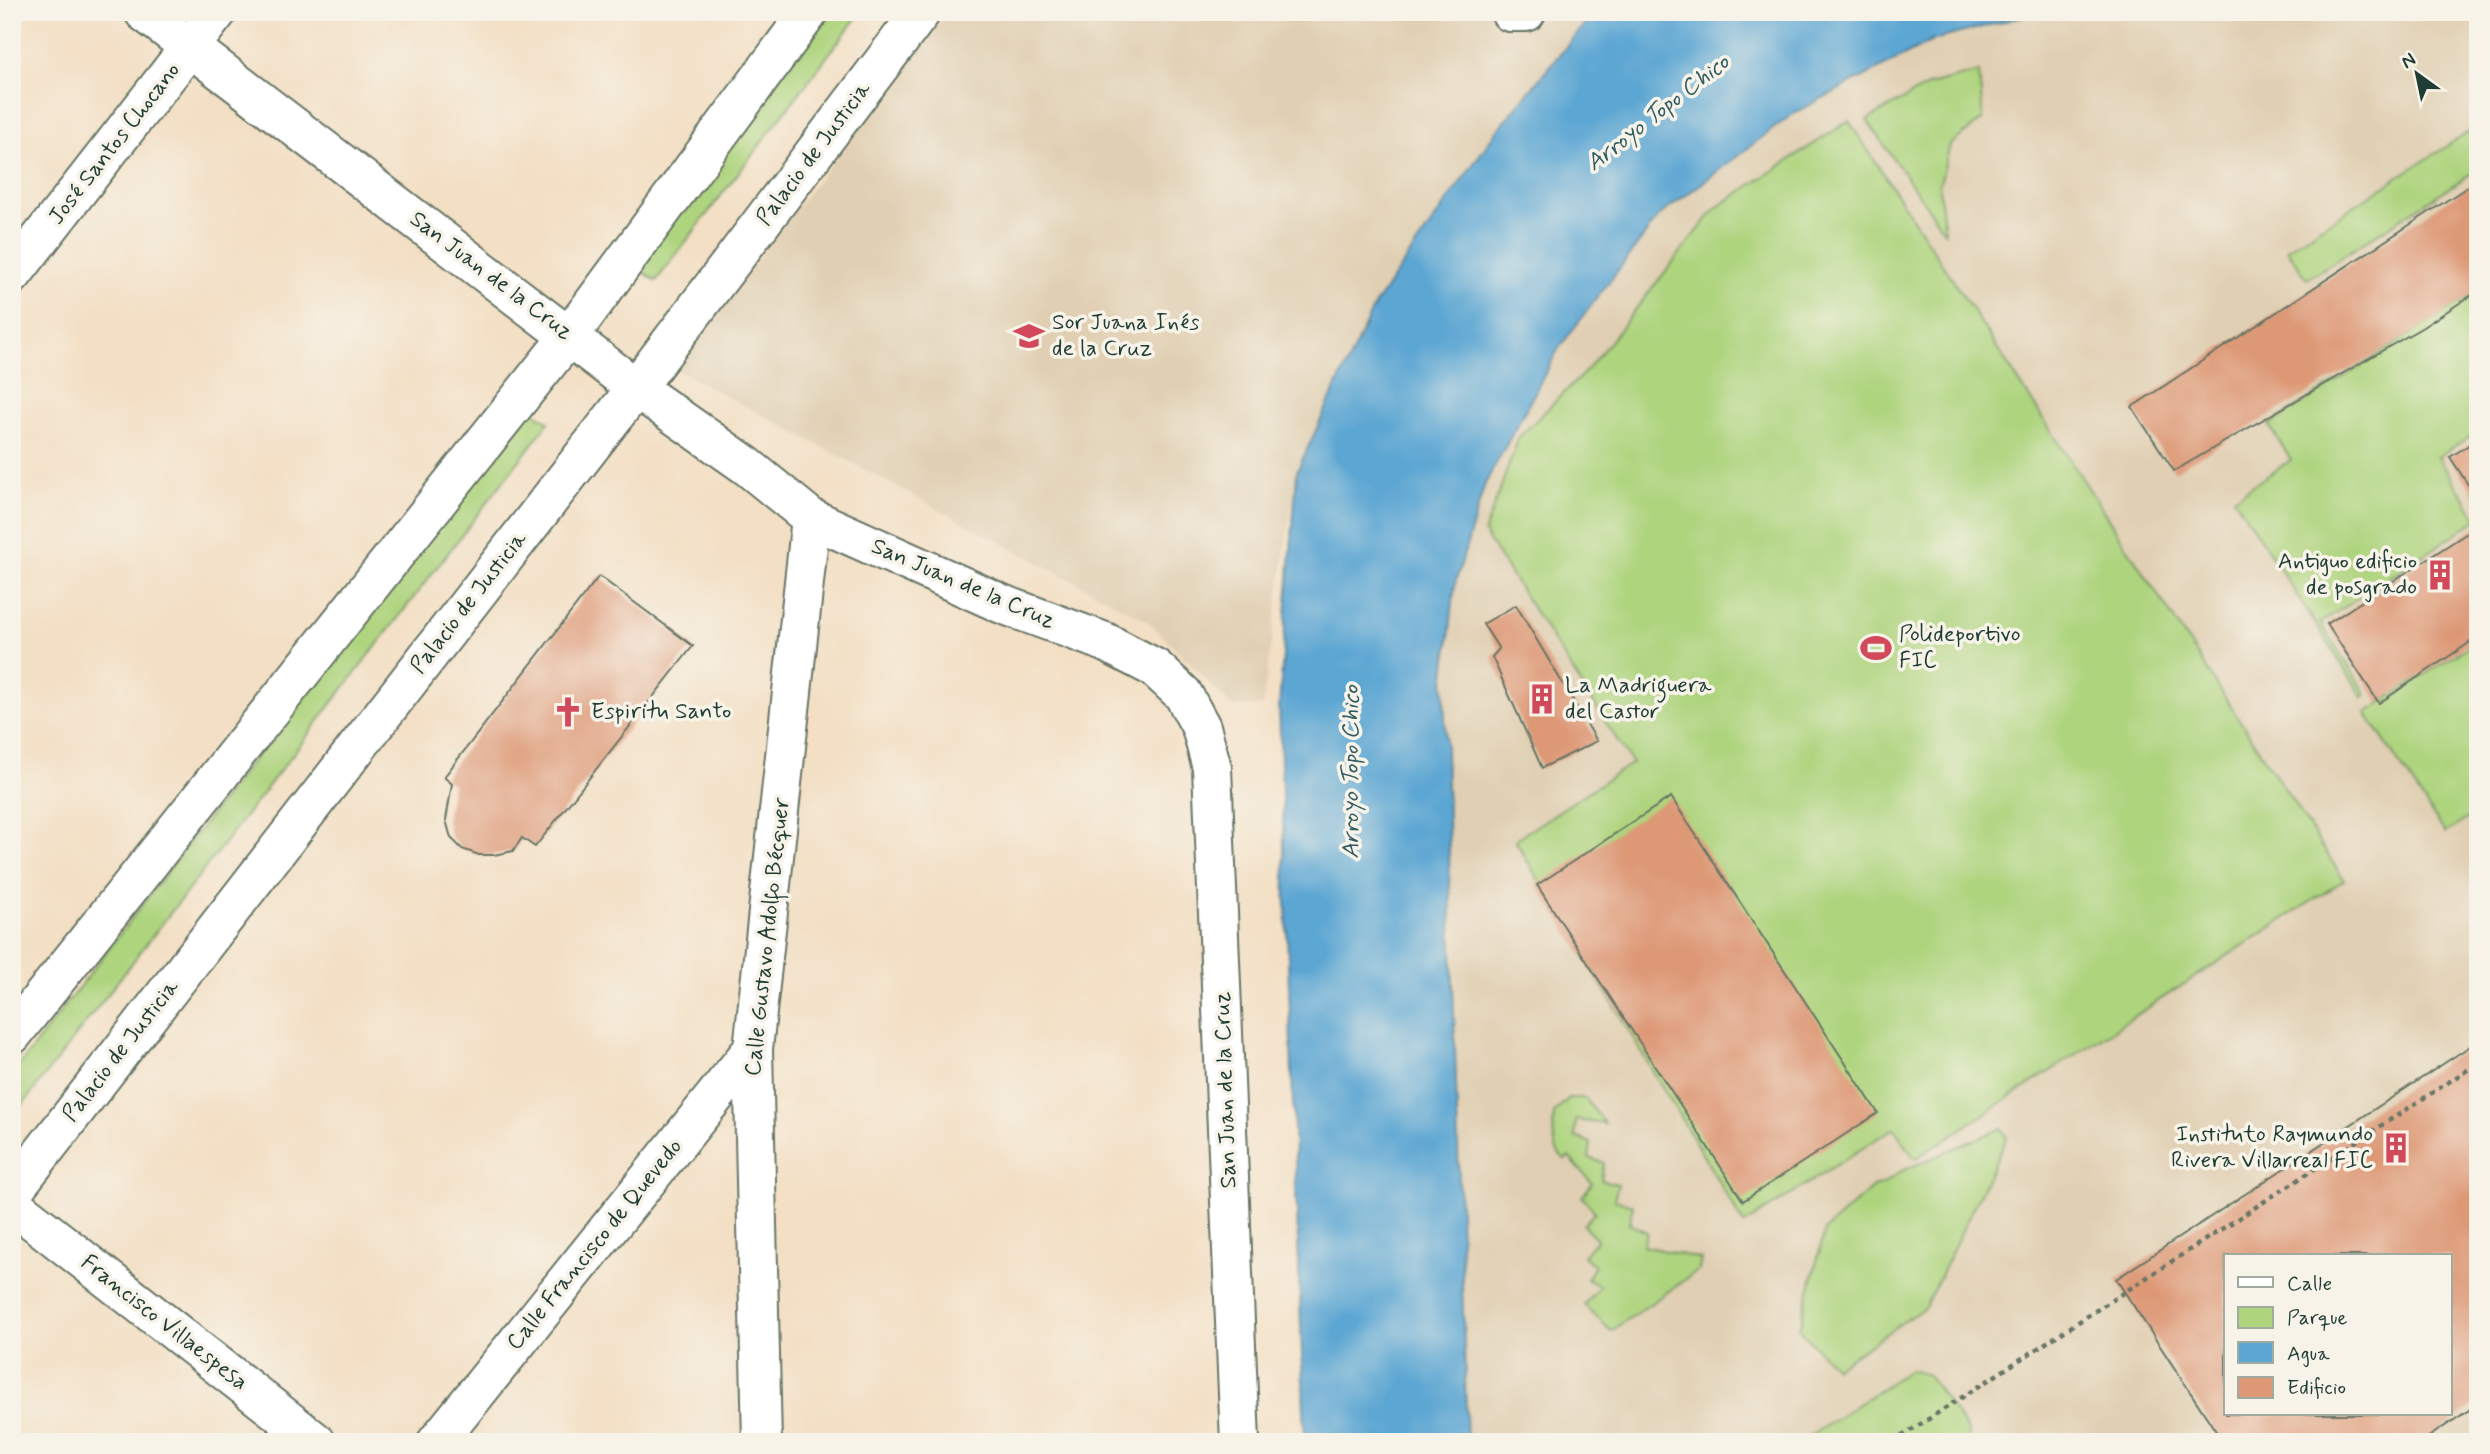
<svg xmlns="http://www.w3.org/2000/svg" width="2490" height="1454" font-family="Mynerve,sans-serif">
	<style>
		.built { fill: #e0cfb2; fill-rule: evenodd }
		.green { fill: #aed47e; stroke: #668859; stroke-width: 2 }
		.water { fill: #5ba6d3; stroke: #3d7284; stroke-width: 2 }
		.building { fill: #dd9876; fill-rule: evenodd }
		.lines { fill: none; stroke-linecap: round; stroke-linejoin: round }
		.minor-casing { stroke: #697666; stroke-width: 42 }
		.path { stroke: #697666; stroke-width: 4.5; stroke-dasharray: 5 5; stroke-linecap: butt }
		.minor { stroke: #fff; stroke-width: 38 }
		.labels { text-anchor: middle; dominant-baseline: central; stroke-width: 7; stroke-linejoin: round; paint-order: stroke }
		.street-label { font-size: 23px; fill: #1f3d34; stroke: #f7f3e8 }
		.poi-label { font-size: 23px; fill: #1f3d34; stroke: #f7f3e8; text-anchor: start }
		.water-label { font-size: 24px; font-style: italic; fill: #315c64; stroke: #f7f3e8 }
	</style>
	<rect width="100%" height="100%" fill="#f7f3e8"/>
	<filter id="ink" filterUnits="userSpaceOnUse"><feTurbulence type="fractalNoise" baseFrequency=".0143" numOctaves="2"/><feDisplacementMap in="SourceGraphic" scale="14" xChannelSelector="R" yChannelSelector="G"/><feConvolveMatrix kernelMatrix="1 2 1 2 8 2 1 2 1" color-interpolation-filters="sRGB"/></filter>
	<filter id="wash" filterUnits="userSpaceOnUse"><feTurbulence type="fractalNoise" baseFrequency=".00686" numOctaves="4" result="noise"/><feDisplacementMap in="SourceGraphic" scale="28" xChannelSelector="R" yChannelSelector="G"/><feGaussianBlur stdDeviation="1.57" result="paint"/><feColorMatrix in="noise" values="0 0 0 0 0 0 0 0 0 0 0 0 0 0 0 0 0 1.4 0 .05"/><feComposite in="paint" operator="in"/></filter>
	<g filter="url(#wash)">
		<rect width="100%" height="100%" fill="#f3dfc4"/>
		<path class="built" d="M947 12H1601L1586 21 1495 133 1375 304 1297 471 1262 706H1232L1148 621 674 368Z
			M2039 12H2478V1442H1467L1444 685 1455 584 1485 484 1559 348 1660 215 1794 113 1934 40ZM2226 1256H2450V1414H2226Z"/>
		<path class="green" d="M822 12H861L656 281 630 262Z
			M1979 72 1983 119 1950 145 1939 187 1945 233 1867 120 1929 85Z
			M1849 121 2344 880 1915 1159 1894 1128 1744 1224 1515 840 1632 763 1484 533 1519 437 1588 369 1716 208Z
			M2478 126V169L2307 279 2287 249Z
			M2478 291V431L2438 457 2478 519 2320 623 2367 694 2363 697 2234 498 2291 460 2269 425Z
			M524 405 549 422 20 1108 12 1102V1075Z
			M2478 640V812L2445 833 2366 713Z
			M1569 1098H1585L1605 1124 1576 1120 1575 1137 1591 1143 1589 1158 1604 1163 1601 1180 1618 1184 1614 1200 1633 1205 1629 1224 1647 1232 1643 1246 1701 1259 1699 1270 1611 1331 1584 1305 1600 1286 1587 1279 1595 1266 1583 1256 1597 1239 1583 1225 1595 1212 1582 1197 1592 1183 1569 1157 1565 1160C1551 1150 1553 1129 1554 1113Z
			M2002 1128 2007 1137 1925 1307 1835 1368 1799 1329 1825 1230 1873 1187 1883 1184 1899 1172Z
			M1909 1370 1928 1375 1968 1431 1967 1442H1801Z"/>
		<path class="water" d="M1601 12H2039L1934 40 1794 113 1660 215 1559 348 1485 484 1455 584 1444 685 1467 1442H1305L1279 706 1297 471 1375 304 1495 133 1587 21Z"/>
		<g id="blocks">
			<path class="building" d="M2478 180V291L2423 327 2174 471 2132 407Z
				M2478 439V500L2450 457Z
				M2478 526V637L2379 703 2327 624Z
				M599 576 693 646 535 847 522 838 513 851 494 855H479L462 849 451 838 446 820 452 784 444 777Z
				M1516 605 1597 741 1542 768 1492 657 1499 649 1483 624Z
				M1671 797 1878 1113 1743 1201 1537 885Z
				M2478 1041V1404L2421 1442H2223L2116 1279ZM2226 1256H2450V1414H2226Z"/>
		</g>
	</g>
	<g filter="url(#ink)">
		<use href="#blocks" fill-opacity="0" stroke="#697666" stroke-width="2"/>
		<g class="lines">
			<g class="minor-casing">
				<path id="minor" d="M144 12 636 388 747 466 811 518 1002 604 1105 642 1155 668 1183 694 1201 727 1212 768 1240 1442
					M1510 12H1526
					M12 275 217 12
					M12 1035 570 335 809 12
					M12 1192 636 388 921 12
					M12 1204 316 1442
					M437 1442 753 1049
					M762 1442 753 1049 811 518"/>
			</g>
			<path class="path" d="M1893 1442 2478 1063"/>
			<use href="#minor" class="minor"/>
		</g>
	</g>
	<defs>
		<g id="school-bare" transform="scale(2.415)"><path d="M0-5L7-2L0 1L-7-2ZM-4 1L0 2.5L4 1V4Q0 6-4 4Z" fill="#d1495b" stroke="#f7f3e8" stroke-width="2.5" paint-order="stroke"/></g>
		<g id="building-bare" transform="scale(2.415)"><path d="M-4-6H4V6H1V3H-1V6H-4ZM-2.5-4.3h1.7v1.8h-1.7ZM.8-4.3h1.7v1.8H.8ZM-2.5-1h1.7V.8h-1.7ZM.8-1h1.7V.8H.8Z" fill="#d1495b" stroke="#f7f3e8" stroke-width="2.5" paint-order="stroke"/></g>
		<g id="stadium-bare" transform="scale(2.415)"><path d="M0-5a6.5 5 0 1 0 0 10a6.5 5 0 1 0 0-10ZM-3.5-1.8h7v3.6h-7Z" fill="#d1495b" stroke="#f7f3e8" stroke-width="2.5" paint-order="stroke"/></g>
		<g id="church-bare" transform="scale(2.415)"><path d="M-1.2-6h2.4v3.5h3.3v2.4h-3.3V6h-2.4V-.1h-3.3v-2.4h3.3Z" fill="#d1495b" stroke="#f7f3e8" stroke-width="2.5" paint-order="stroke"/></g>
	</defs>
	<g fill-rule="evenodd">
		<use href="#school-bare" x="1029" y="336"/>
		<use href="#building-bare" x="2440" y="575"/>
		<use href="#stadium-bare" x="1876" y="648"/>
		<use href="#building-bare" x="1542" y="699"/>
		<use href="#church-bare" x="568" y="712"/>
		<use href="#building-bare" x="2396" y="1148"/>
	</g>
	<g class="labels">
		<g class="street-label">
			<text transform="translate(115 144) rotate(-52)">José Santos Chocano</text>
			<text transform="translate(814 154) rotate(-53)">Palacio de Justicia</text>
			<text transform="translate(491 276) rotate(37)">San Juan de la Cruz</text>
			<text transform="translate(963 584) rotate(23)">San Juan de la Cruz</text>
			<text transform="translate(469 603) rotate(-52)">Palacio de Justicia</text>
			<text transform="translate(768 937) rotate(-84)">Calle Gustavo Adolfo Bécquer</text>
			<text transform="translate(121 1051) rotate(-52)">Palacio de Justicia</text>
			<text transform="translate(1226 1090) rotate(-92)">San Juan de la Cruz</text>
			<text transform="translate(595 1245) rotate(-51)">Calle Francisco de Quevedo</text>
			<text transform="translate(164 1323) rotate(38)">Francisco Villaespesa</text>
		</g>
		<g class="poi-label">
			<text x="1052" y="323">Sor Juana Inés<tspan x="1052" dy="26">de la Cruz</tspan></text>
			<text x="2417" y="562" text-anchor="end">Antiguo edificio<tspan x="2417" dy="26">de posgrado</tspan></text>
			<text x="1899" y="635">Polideportivo<tspan x="1899" dy="26">FIC</tspan></text>
			<text x="1565" y="686">La Madriguera<tspan x="1565" dy="26">del Castor</tspan></text>
			<text x="591" y="712">Espiritu Santo</text>
			<text x="2373" y="1135" text-anchor="end">Instituto Raymundo<tspan x="2373" dy="26">Rivera Villarreal FIC</tspan></text>
		</g>
		<g class="water-label">
			<text transform="translate(1658 113) rotate(-38)">Arroyo Topo Chico</text>
			<text transform="translate(1351 772) rotate(-90)">Arroyo Topo Chico</text>
		</g>
	</g>
	<rect width="2490" height="1454" fill="none" stroke="#f7f3e8" stroke-width="42"/>
	<rect x="2224" y="1254" width="228" height="161" fill="#f7f3e8" stroke="#a1aaa0" stroke-width="2"/>
	<rect x="2238" y="1277" width="35" height="10" fill="#ffffff" stroke="#a1aaa0" stroke-width="2"/>
	<text x="2287" y="1290" font-size="21" fill="#1f3d34">Calle</text>
	<rect x="2238" y="1307" width="35" height="21" fill="#aed47e" stroke="#a1aaa0" stroke-width="2"/>
	<text x="2287" y="1324" font-size="21" fill="#1f3d34">Parque</text>
	<rect x="2238" y="1342" width="35" height="21" fill="#5ba6d3" stroke="#a1aaa0" stroke-width="2"/>
	<text x="2287" y="1360" font-size="21" fill="#1f3d34">Agua</text>
	<rect x="2238" y="1377" width="35" height="21" fill="#dd9876" stroke="#a1aaa0" stroke-width="2"/>
	<text x="2287" y="1394" font-size="21" fill="#1f3d34">Edificio</text>
	<g transform="translate(2417 74) rotate(327)" stroke="#f7f3e8" stroke-width="5" paint-order="stroke">
	<path d="M0-5L12 26L0 18L-12 26Z" fill="#1f3d34"/>
	<text y="-10" font-size="19" font-weight="bold" text-anchor="middle" fill="#1f3d34">N</text>
	</g>
</svg>
